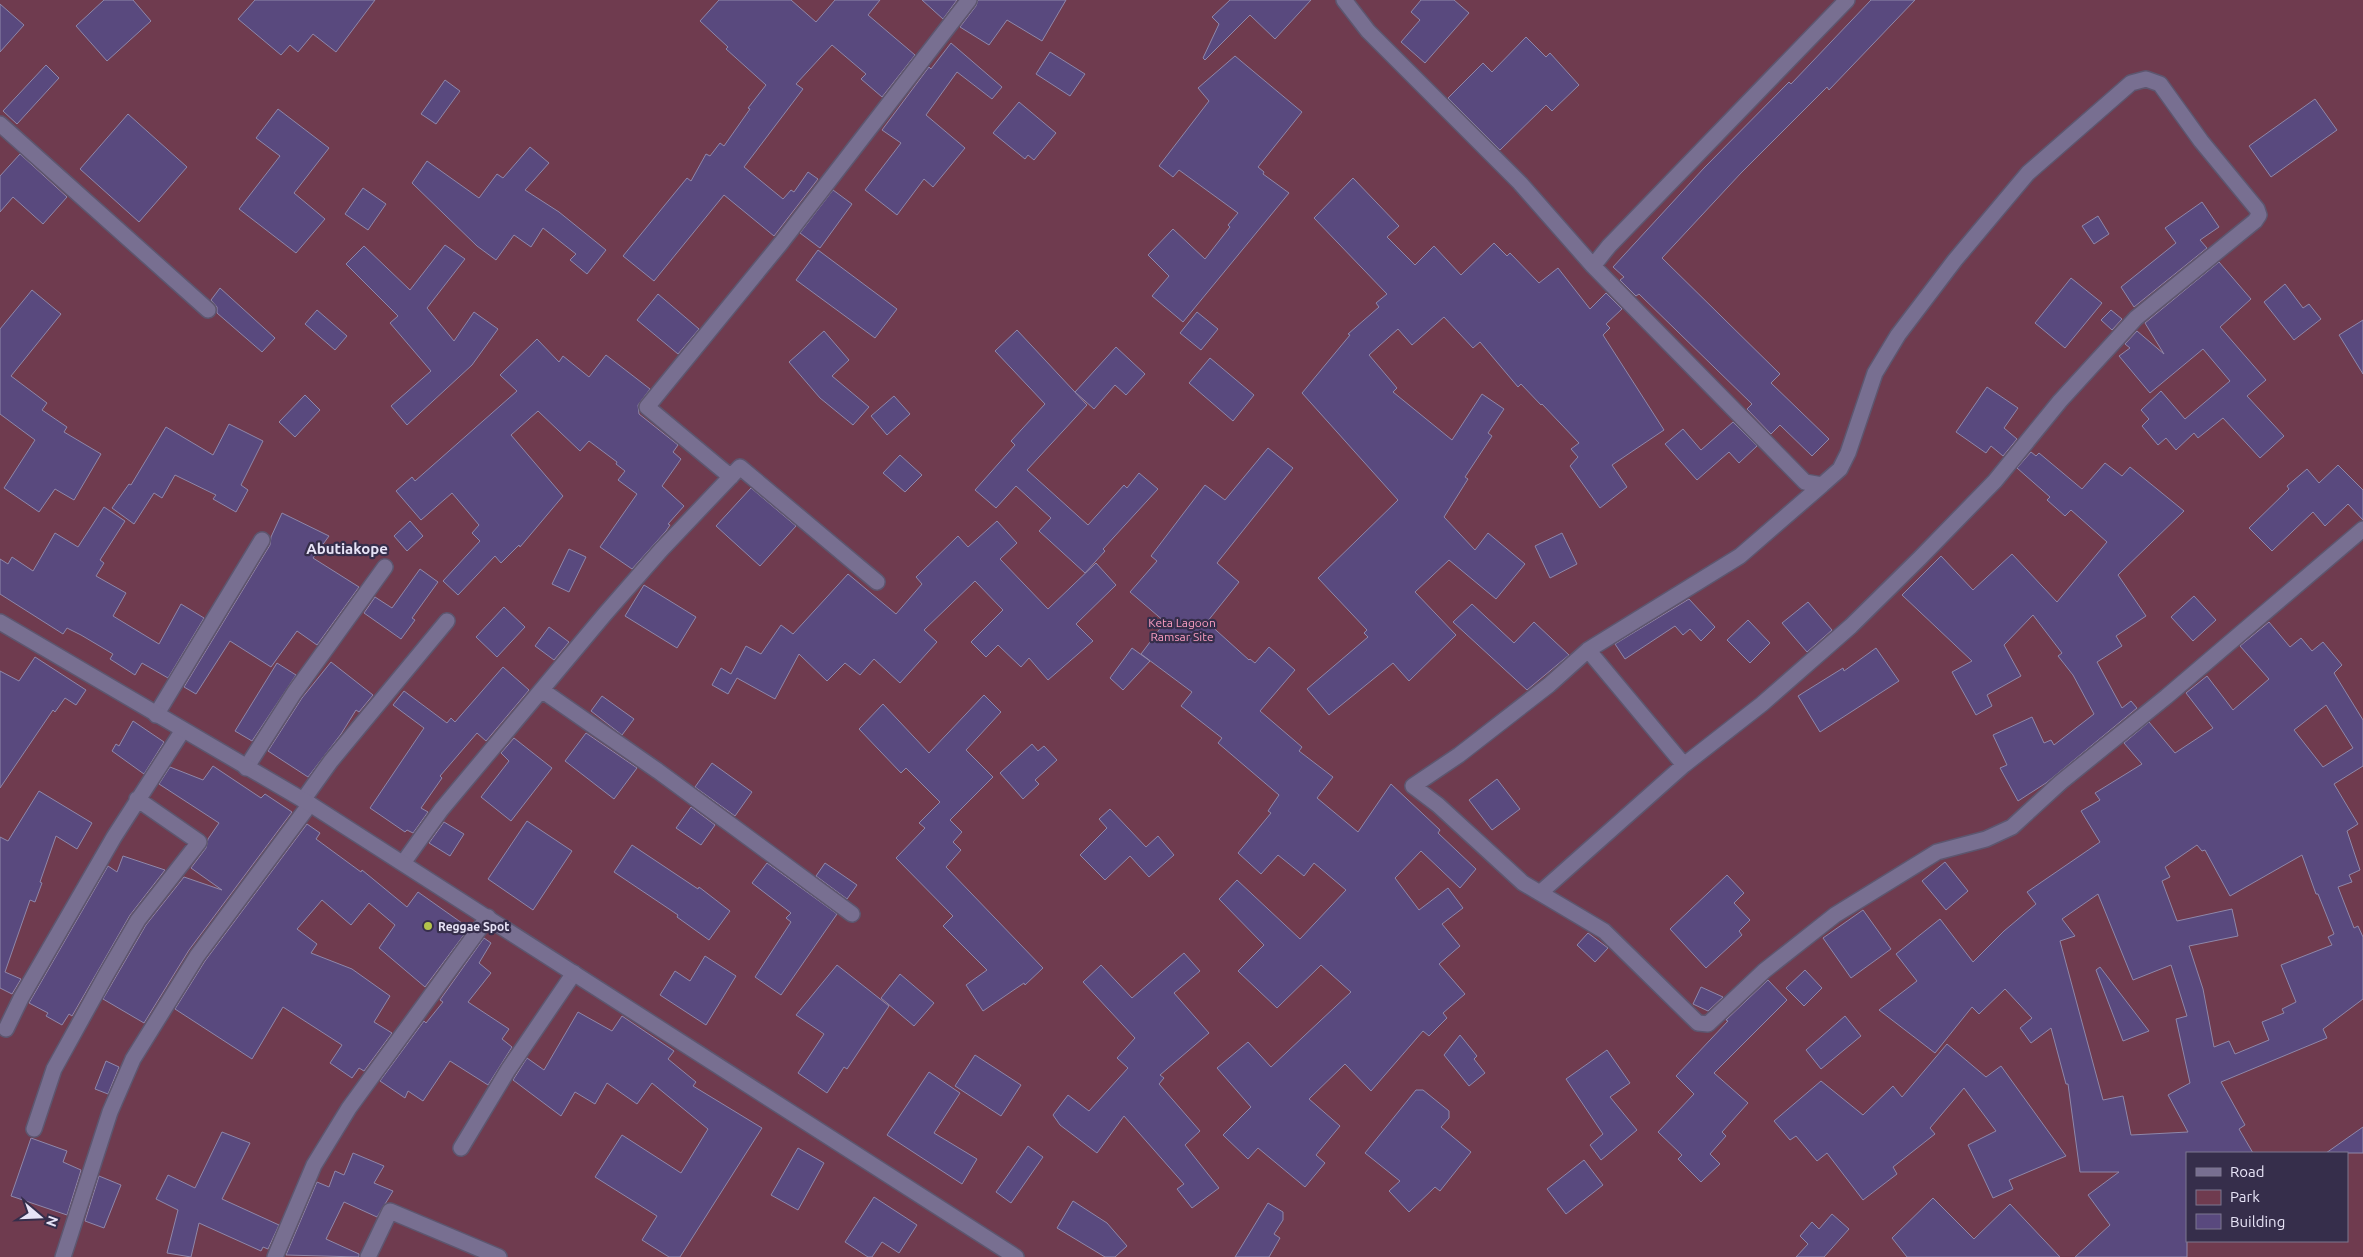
<svg xmlns="http://www.w3.org/2000/svg" width="2363" height="1257" font-family="Ubuntu,sans-serif">
	<style>
		.green { fill: #6f3b4f; fill-rule: evenodd }
		.building { fill: #59497e; stroke: #8f87a9; fill-rule: evenodd }
		.lines { fill: none; stroke-linecap: round; stroke-linejoin: round }
		.street-casing { stroke: #5d566f; stroke-width: 18 }
		.secondary-casing { stroke: #5d566f; stroke-width: 18 }
		.street { stroke: #786f91; stroke-width: 15 }
		.secondary { stroke: #786f91; stroke-width: 15 }
		.poi-dot { fill: #b3c24b; stroke: #362e4b; stroke-width: 2 }
		.labels { text-anchor: middle; dominant-baseline: central; stroke-width: 4.5; stroke-linejoin: round; paint-order: stroke }
		.park-label { font-size: 12px; fill: #fb9ec1; stroke: #362e4b }
		.poi-label { font-size: 12px; font-weight: bold; fill: #e7e3f6; stroke: #362e4b; text-anchor: start }
		.quarter-label { font-size: 15px; font-weight: bold; fill: #e7e3f6; stroke: #362e4b }
	</style>
	<rect width="100%" height="100%" fill="#403856"/>
	<path class="green" d="M0 0H2363V1257H0ZM2187 1153H2347V1241H2187Z"/>
	<path class="building" d="M104 0H133L151 21 107 61 76 26Z
		M255 0H375L336 52 313 34 298 52 290 45 281 55 238 19Z
		M719 0H791L816 22 835 0H880L868 15 915 55 882 97 861 79 866 74 832 45 796 84 803 89 744 167 783 199 791 190 794 192 808 172 818 179 774 236 724 195 654 281 623 256 687 178 691 181 706 154 710 156 720 143 724 146 750 109 748 108 766 85 726 49 728 47 700 21Z
		M922 0H957L943 19Z
		M978 0H1066L1042 41 1007 20 989 45 960 27 976 6Z
		M1230 0H1311L1275 39 1250 15 1205 60 1203 58 1219 24 1212 17Z
		M1421 0H1454L1469 13 1425 63 1401 42 1420 20 1411 12Z
		M1871 0H1915L1829 90 1827 87 1741 173 1662 258 1780 374 1771 383 1829 439 1812 456 1780 425 1771 434 1747 409 1752 404 1639 294 1636 296 1620 280 1624 277 1613 267 1704 168 1789 82 1791 84Z
		M0 4 24 25 0 52Z
		M1526 37 1546 57 1550 53 1579 85 1552 111 1546 105 1500 150 1448 98 1483 63 1492 72Z
		M951 43 1002 87 992 99 957 72 926 115 965 148 933 187 924 179 897 215 865 190 901 143 882 130 929 67 931 69Z
		M1050 52 1085 74 1070 96 1036 74Z
		M1235 56 1302 112 1258 167 1264 172 1263 174 1289 193 1183 322 1152 296 1169 276 1148 255 1173 229 1205 259 1230 227 1228 225 1238 213 1179 170 1173 177 1159 166 1209 101 1198 88Z
		M46 65 59 78 17 124 3 111Z
		M445 80 460 91 436 124 421 114Z
		M2315 99 2337 130 2271 177 2249 146Z
		M1019 102 1056 133 1034 160 1028 155 1025 159 993 133Z
		M278 109 329 148 294 193 325 219 296 253 239 209 280 156 256 138Z
		M128 114 187 167 139 222 80 169Z
		M530 147 549 163 525 190 559 212 606 250 587 274 570 260 576 254 543 228 531 247 514 235 496 260 477 246 412 183 427 161 479 198 497 174 503 178Z
		M20 154 67 197 43 224 13 197 0 212V176Z
		M1353 178 1399 226 1387 237 1415 265 1434 246 1461 275 1494 243 1507 256 1510 253 1539 283 1558 268 1590 309 1606 293 1622 309 1606 324 1610 328 1603 335 1664 430 1612 465 1627 487 1600 508 1570 466 1578 457 1571 449 1579 443 1542 404 1541 405 1521 384 1518 387 1480 342 1473 348 1444 317 1412 345 1398 329 1369 355 1397 388 1393 392 1452 440 1482 394 1504 409 1488 433 1492 436 1465 477 1468 479 1444 517 1475 550 1488 533 1525 564 1496 599 1449 560 1415 592 1456 635 1409 681 1393 663 1329 715 1307 689 1368 637 1364 633 1367 630 1318 578 1398 500 1302 393 1350 335 1348 334 1379 307 1376 303 1387 294 1314 218Z
		M363 188 386 204 368 230 345 214Z
		M833 190 852 204 820 248 800 233Z
		M2202 202 2219 227 2200 240 2207 248 2134 307 2121 287 2176 243 2165 228Z
		M2098 216 2109 234 2094 244 2082 226Z
		M445 245 465 259 427 308 454 341 474 312 498 329 472 365 407 425 391 406 431 371 390 323 398 316 346 264 364 246 410 290Z
		M818 250 897 309 875 338 796 280Z
		M2219 262 2251 299 2220 327 2266 380 2247 396 2284 436 2260 458 2223 418 2198 438 2194 433 2176 450 2166 438 2158 445 2142 426 2149 419 2141 410 2161 391 2185 419 2230 381 2203 349 2150 393 2119 356 2130 348 2125 344 2137 331 2164 354 2145 323Z
		M2071 278 2102 303 2065 348 2035 323Z
		M2285 284 2303 308 2309 304 2321 319 2294 340 2264 302Z
		M220 288 275 338 262 352 217 313V307L211 300Z
		M32 290 61 314 11 376 47 403 42 410 67 427 64 432 101 454 74 500 55 489 39 512 4 488 35 440 0 414V329Z
		M658 294 699 329 678 354 637 320Z
		M317 310 347 336 335 350 305 324Z
		M2111 310 2122 319 2112 330 2101 320Z
		M1197 312 1218 329 1201 350 1180 333Z
		M2363 320V374L2339 335Z
		M1017 330 1087 405 1027 470 1088 525 1124 485 1127 488 1139 473 1158 489 1103 549 1105 551 1085 573 1039 531 1051 518 1016 486 996 508 975 490 1015 445 1011 441 1045 404 995 351Z
		M824 331 849 360 832 376 869 407 853 425 820 398 789 362Z
		M537 339 559 362 563 356 589 377 606 355 650 389 638 405 639 414 678 445 673 452 681 459 662 486 684 506 668 524 670 525 666 531 632 569 600 547 637 494 618 480 625 471 616 464 617 462 589 441 580 451 538 411 511 435 563 496 520 547 519 545 501 563 495 556 458 595 443 581 480 541 472 533 479 525 452 493 421 520 396 491 412 477 415 481 517 391 500 375Z
		M1116 347 1145 374 1126 395 1115 385 1094 409 1075 392Z
		M1210 358 1254 395 1233 421 1189 383Z
		M1987 387 2018 408 2004 428 2017 439 2003 456 1991 446 1986 453 1956 432Z
		M305 395 320 410 295 437 279 422Z
		M894 396 910 414 887 435 871 416Z
		M1733 422 1757 446 1739 463 1729 452 1697 480 1665 444 1683 429 1701 450Z
		M229 424 263 441 241 485 248 490 236 512 213 499 216 495 175 475 162 498 154 493 134 524 112 508 129 484 131 485 166 427 213 455Z
		M1268 448 1293 468 1217 563 1239 582 1207 622 1249 660 1250 659 1255 663 1269 647 1295 670 1260 711 1302 747 1299 751 1333 777 1317 798 1358 832 1391 784 1440 830 1438 833 1476 869 1460 888 1421 851 1395 878 1419 910 1448 888 1463 908 1442 924 1460 946 1439 964 1465 994 1443 1013 1447 1018 1429 1036 1423 1031 1371 1091 1345 1064 1309 1099 1340 1126 1316 1155 1325 1163 1305 1187 1258 1148 1248 1159 1223 1135 1251 1107 1217 1068 1248 1042 1271 1067 1351 992 1321 965 1277 1008 1238 971 1264 945 1219 899 1237 880 1300 939 1346 890 1314 863 1304 876 1278 855 1261 874 1238 853 1271 813 1268 811 1279 795 1218 743 1222 738 1181 706 1192 692 1141 654 1165 622 1130 592 1157 561 1151 556 1205 485 1225 500Z
		M2031 452 2036 456 2039 453 2082 489 2105 463 2122 476 2130 467 2184 511 2118 575 2146 616 2116 636 2122 646 2097 662 2122 708 2131 701 2137 708 2046 783 2018 801 2000 768 2007 765 1993 735 2032 717 2044 743 2051 740 2054 745 2094 714 2073 675 2058 656 2062 653 2033 615 2004 645 2021 676 1987 695 1992 706 1976 715 1952 672 1972 661 1902 595 1941 556 1973 590 2012 554 2057 602 2107 542 2071 510 2065 516 2047 500 2050 497 2017 468Z
		M900 455 922 475 905 492 883 473Z
		M2338 465 2363 490V520L2348 504 2325 526 2313 512 2272 551 2249 528 2289 489 2287 486 2307 469 2319 483Z
		M751 488 796 526 760 566 716 526Z
		M104 507 125 521 100 560 104 563 96 576 126 593 113 616 159 644 181 604 204 618 168 678 142 663 135 675 110 659 113 654 81 635 67 628 63 634 0 594V559L8 564 12 557 33 571 55 533 78 547Z
		M282 513 329 536 313 558 359 587 317 645 297 631 271 667 230 641 196 694 184 687 270 545 271 537Z
		M410 521 423 536 407 551 394 536Z
		M997 521 1017 543 1000 559 1048 609 1096 563 1116 585 1076 624 1093 641 1048 680 1029 658 1021 667 998 645 986 657 971 642 1003 610 975 581 924 630 937 642 900 683 874 659 860 675 845 663 827 681 799 654 775 699 737 678 728 694 712 685 721 668 731 674 746 646 761 654 781 625 793 634 848 574 896 614 922 584 916 577 958 536 968 547Z
		M1562 533 1577 564 1550 578 1535 546Z
		M569 549 586 557 569 592 552 584Z
		M420 569 438 582 412 618 415 620 401 639 364 613 375 597 392 608Z
		M644 585 696 617 677 648 625 616Z
		M2194 596 2216 620 2193 641 2171 617Z
		M1689 599 1715 627 1701 641 1690 629 1683 635 1675 626 1625 659 1615 644Z
		M1808 602 1832 630 1807 652 1782 623Z
		M1472 604 1514 643 1534 622 1569 655 1527 690 1453 622Z
		M504 607 525 627 497 657 476 637Z
		M1748 620 1770 643 1750 663 1727 640Z
		M2269 622 2290 647 2301 638 2312 651 2323 642 2342 665 2334 673 2363 720V766L2334 784 2358 824 2347 831 2360 870 2349 875 2352 882 2338 887 2354 928 2358 926 2363 937V999L2323 1029 2327 1038 2221 1082 2245 1125 2239 1129 2253 1153H2187V1257H2075L2110 1225 2088 1195 2119 1172H2080L2068 1084H2066L2051 1028 2031 1043 2020 1028 2032 1018 2005 989 1979 1014 1972 1007 1935 1053 1879 1010 1917 981 1896 954 1940 919 1973 962 2004 931 2036 904 2027 892 2100 842 2081 811 2100 800 2095 793 2142 764 2124 743 2149 722 2175 753 2213 728 2186 693 2207 676 2233 710 2269 679 2240 646ZM2326 705 2353 748 2323 767 2294 730ZM2197 845 2202 851 2205 850 2230 896 2302 855 2316 894H2318L2334 934 2328 937 2332 945 2281 965 2296 1002 2282 1009 2284 1013 2262 1022 2269 1040 2235 1054 2229 1041 2214 1047 2203 989 2189 946 2238 936 2232 909 2177 921 2162 881 2170 877 2165 867ZM2098 894 2133 980 2171 965 2187 1016 2176 1019 2190 1083 2168 1095 2188 1132 2131 1135 2123 1096 2103 1100 2060 941 2075 936 2062 919Z
		M549 627 569 642 554 660 535 646Z
		M1132 648 1150 661 1123 690 1110 678Z
		M1876 648 1899 681 1820 732 1798 696 1843 668 1844 671Z
		M35 657 86 690 76 705 65 698 55 712 53 710 0 788V671L19 681Z
		M331 662 373 695 359 712 356 710 341 734 308 777 268 751 302 698Z
		M277 663 296 675 252 741 235 731Z
		M503 667 529 690 486 741 477 733 440 776 442 778 421 808 428 812 413 833 407 830 405 832 370 808 424 728 393 705 404 691 447 723 451 718 455 722Z
		M984 695 1001 712 966 750 993 777 950 820 962 832 953 842 961 850 946 867 1043 968 1025 985 1024 983 983 1011 966 985 987 970 943 926 953 916 896 858 925 828 919 823 940 802 906 768 901 773 859 729 883 704 929 753Z
		M602 696 634 719 622 735 591 711Z
		M133 721 164 742 144 774 112 751 116 744 119 746Z
		M586 733 637 768 614 799 565 761Z
		M514 738 552 768 511 821 481 797 509 761 501 753Z
		M1032 744 1038 751 1044 746 1057 760 1035 780 1039 784 1023 799 1000 773Z
		M712 763 752 792 735 816 695 787Z
		M213 766 261 798 265 794 292 812 189 950 144 1023 103 999 114 980 146 925 184 877 222 890 191 868 206 848 208 839 219 823 159 784 170 767 203 780Z
		M1497 779 1520 809 1492 830 1469 800Z
		M39 791 92 823 77 849 56 836 40 882 42 883 35 902 30 900 5 972 21 979 12 994 0 988V837L8 841Z
		M691 807 715 825 701 845 676 828Z
		M1110 809 1146 847 1158 836 1174 855 1149 877 1130 856 1105 880 1080 855 1107 828 1099 819Z
		M527 821 572 851 533 910 488 879Z
		M444 822 464 834 450 856 429 843Z
		M307 824 320 833 316 839 361 872 362 870 407 907 418 892 469 928 425 987 379 948 395 925 369 903 351 925 322 900 297 929 317 944 311 953 352 969 390 996 374 1022 392 1033 364 1071 359 1068 352 1078 330 1063 342 1045 283 1007 252 1059 175 1009 205 961Z
		M632 845 698 889 699 887 730 911 709 940 677 917 678 915 614 872Z
		M123 856 165 870 130 915 72 1016 69 1014 62 1025 46 1016 48 1013 29 1003 108 866 117 872Z
		M1945 862 1968 891 1946 910 1922 881Z
		M767 863 837 914 781 995 755 977 791 922 786 918 791 913 752 883Z
		M825 863 857 885 847 899 816 876Z
		M1727 875 1744 893 1734 903 1750 920 1739 931 1742 935 1706 968 1670 929Z
		M1863 910 1891 949 1851 978 1823 938Z
		M1588 933 1608 948 1595 962 1577 945Z
		M484 938 491 943 479 963 491 973 468 1002 509 1029 502 1039 512 1047 488 1085 450 1061 423 1101 408 1091 405 1098 380 1081 424 1021 426 1023 443 1002 440 1000Z
		M1184 953 1200 971 1174 993 1209 1033 1160 1075 1164 1078 1159 1084 1200 1131 1185 1145 1219 1188 1192 1208 1177 1189 1184 1184 1124 1116 1097 1153 1060 1125 1053 1115 1068 1095 1089 1111 1128 1068 1117 1058 1135 1038 1083 982 1101 965 1132 998Z
		M705 956 736 976 706 1025 660 995 675 971 690 981Z
		M837 965 889 1006 847 1069 844 1067 827 1093 798 1073 824 1034 796 1015Z
		M2100 967 2149 1031 2123 1041 2096 970Z
		M1805 970 1822 988 1804 1006 1786 988Z
		M900 974 934 1003 914 1026 881 998Z
		M1768 980 1787 1000 1714 1073 1748 1103 1722 1132 1726 1136 1710 1154 1720 1164 1701 1182 1678 1159 1682 1155 1658 1132 1694 1094 1676 1076 1728 1021 1726 1020Z
		M1701 987 1723 997 1708 1011 1693 1004Z
		M578 1012 612 1031 622 1016 674 1051 668 1059 696 1082 693 1086 762 1128 680 1257H669L642 1240 657 1216 595 1177 622 1135 681 1173 708 1129 652 1083 637 1104 607 1083 595 1104 575 1092 561 1116 513 1080 527 1058 544 1070Z
		M1845 1016 1861 1036 1821 1069 1806 1050Z
		M1460 1035 1477 1056 1474 1059 1485 1073 1469 1086 1444 1055Z
		M1947 1044 1986 1077 2001 1066 2066 1156 2009 1180 2013 1189 1993 1198 1968 1145 1996 1131 1964 1088 1930 1128 1935 1134 1893 1167 1897 1174 1863 1200 1827 1153 1817 1161 1796 1136 1790 1140 1774 1121 1821 1081 1863 1115 1893 1086 1902 1097Z
		M1607 1050 1630 1083 1610 1097 1637 1130 1601 1160 1590 1145 1603 1134 1566 1079Z
		M975 1055 1021 1085 1001 1116 955 1086Z
		M106 1061 119 1067 108 1094 95 1089Z
		M929 1072 960 1093 934 1133 977 1159 962 1184 887 1135Z
		M1416 1090H1423L1449 1111V1118L1441 1127 1471 1152 1440 1191 1435 1187 1409 1212 1389 1191 1400 1181 1365 1153Z
		M2363 1127V1153H2326Z
		M222 1132 250 1143 222 1199 279 1225 268 1249 263 1247 261 1251 199 1223 191 1257 167 1253 178 1210 156 1199 168 1175 195 1188Z
		M31 1138 67 1151 63 1162 81 1170 67 1215 11 1196Z
		M1028 1146 1043 1157 1011 1203 996 1192Z
		M798 1148 824 1163 798 1210 771 1195Z
		M353 1153 384 1166 374 1183 393 1191 377 1217 344 1202 326 1239 359 1254V1257L286 1255 317 1182 329 1187 335 1171 344 1175Z
		M1584 1160 1603 1185 1566 1214 1547 1189Z
		M99 1176 121 1185 104 1228 85 1221Z
		M874 1197 917 1225 899 1253 882 1242 872 1257H868L845 1242Z
		M1933 1198 1974 1239 2010 1204 2060 1257H1907L1892 1238Z
		M1073 1201 1107 1223 1127 1246 1115 1257H1105L1057 1228Z
		M1268 1203 1283 1212V1220L1274 1234 1280 1238 1269 1257H1235Z
		M1832 1214 1849 1229 1824 1257H1796L1808 1244 1800 1236 1812 1222 1819 1229Z"/>
	<g class="lines">
		<g class="street-casing">
			<path id="street" d="M1344 0 1368 31 1520 183 1593 266 1805 482 1822 485 1740 556 1588 650 1549 685 1459 755 1413 786 1438 805 1523 883 1604 931 1698 1023 1708 1024 1764 971 1835 915 1937 852 1986 839 2012 827 2061 782 2166 697 2363 529
				M0 124 208 310
				M1593 266 1609 246 1847 0
				M731 477 647 407 781 243 969 0
				M1588 650 1684 765
				M543 691 658 771 852 914
				M156 715 262 540
				M246 768 294 693 385 567
				M303 800 331 761 447 621
				M403 863 441 810 605 614 661 550 740 467 877 582
				M1541 892 1684 765 1762 704 1851 626 1920 558 1995 481 2060 401 2136 318 2255 221 2259 215 2257 209 2201 141 2160 84 2146 79 2131 83 2028 173 1955 260 1898 335 1875 373 1848 453 1840 469 1822 485
				M6 1029 21 998 114 837 183 730
				M34 1129 54 1069 106 975 138 920 199 842 137 799
				M461 1148 508 1070 574 973
				M63 1257 110 1112 133 1059 197 956 310 804
				M275 1257 314 1165 349 1108 488 917
				M368 1257 390 1211 499 1257"/>
		</g>
		<g class="secondary-casing">
			<path id="secondary" d="M0 622 310 804 1016 1257"/>
		</g>
		<use href="#street" class="street"/>
		<use href="#secondary" class="secondary"/>
	</g>
	<circle class="poi-dot" cx="428" cy="926" r="5"/>
	<g class="labels">
		<g class="park-label">
			<text x="1182" y="622">Keta Lagoon<tspan x="1182" dy="14">Ramsar Site</tspan></text>
		</g>
		<g class="poi-label">
			<text x="438" y="926">Reggae Spot</text>
		</g>
		<g class="quarter-label">
			<text x="347" y="548">Abutiakope</text>
		</g>
	</g>
	<rect x="2186" y="1152" width="162" height="90" fill="#362e4b" stroke="#7d768f"/>
	<rect x="2196" y="1168" width="25" height="8" fill="#786f91" stroke="#7d768f"/>
	<text x="2230" y="1177" font-size="15" fill="#e7e3f6">Road</text>
	<rect x="2196" y="1190" width="25" height="15" fill="#6f3b4f" stroke="#7d768f"/>
	<text x="2230" y="1202" font-size="15" fill="#e7e3f6">Park</text>
	<rect x="2196" y="1214" width="25" height="15" fill="#59497e" stroke="#7d768f"/>
	<text x="2230" y="1227" font-size="15" fill="#e7e3f6">Building</text>
	<g transform="translate(40 1217) rotate(109)" stroke="#362e4b" stroke-width="4" paint-order="stroke">
	<path d="M0-4L9 19L0 12L-9 19Z" fill="#e7e3f6"/>
	<text y="-8" font-size="14" font-weight="bold" text-anchor="middle" fill="#e7e3f6">N</text>
	</g>
</svg>
